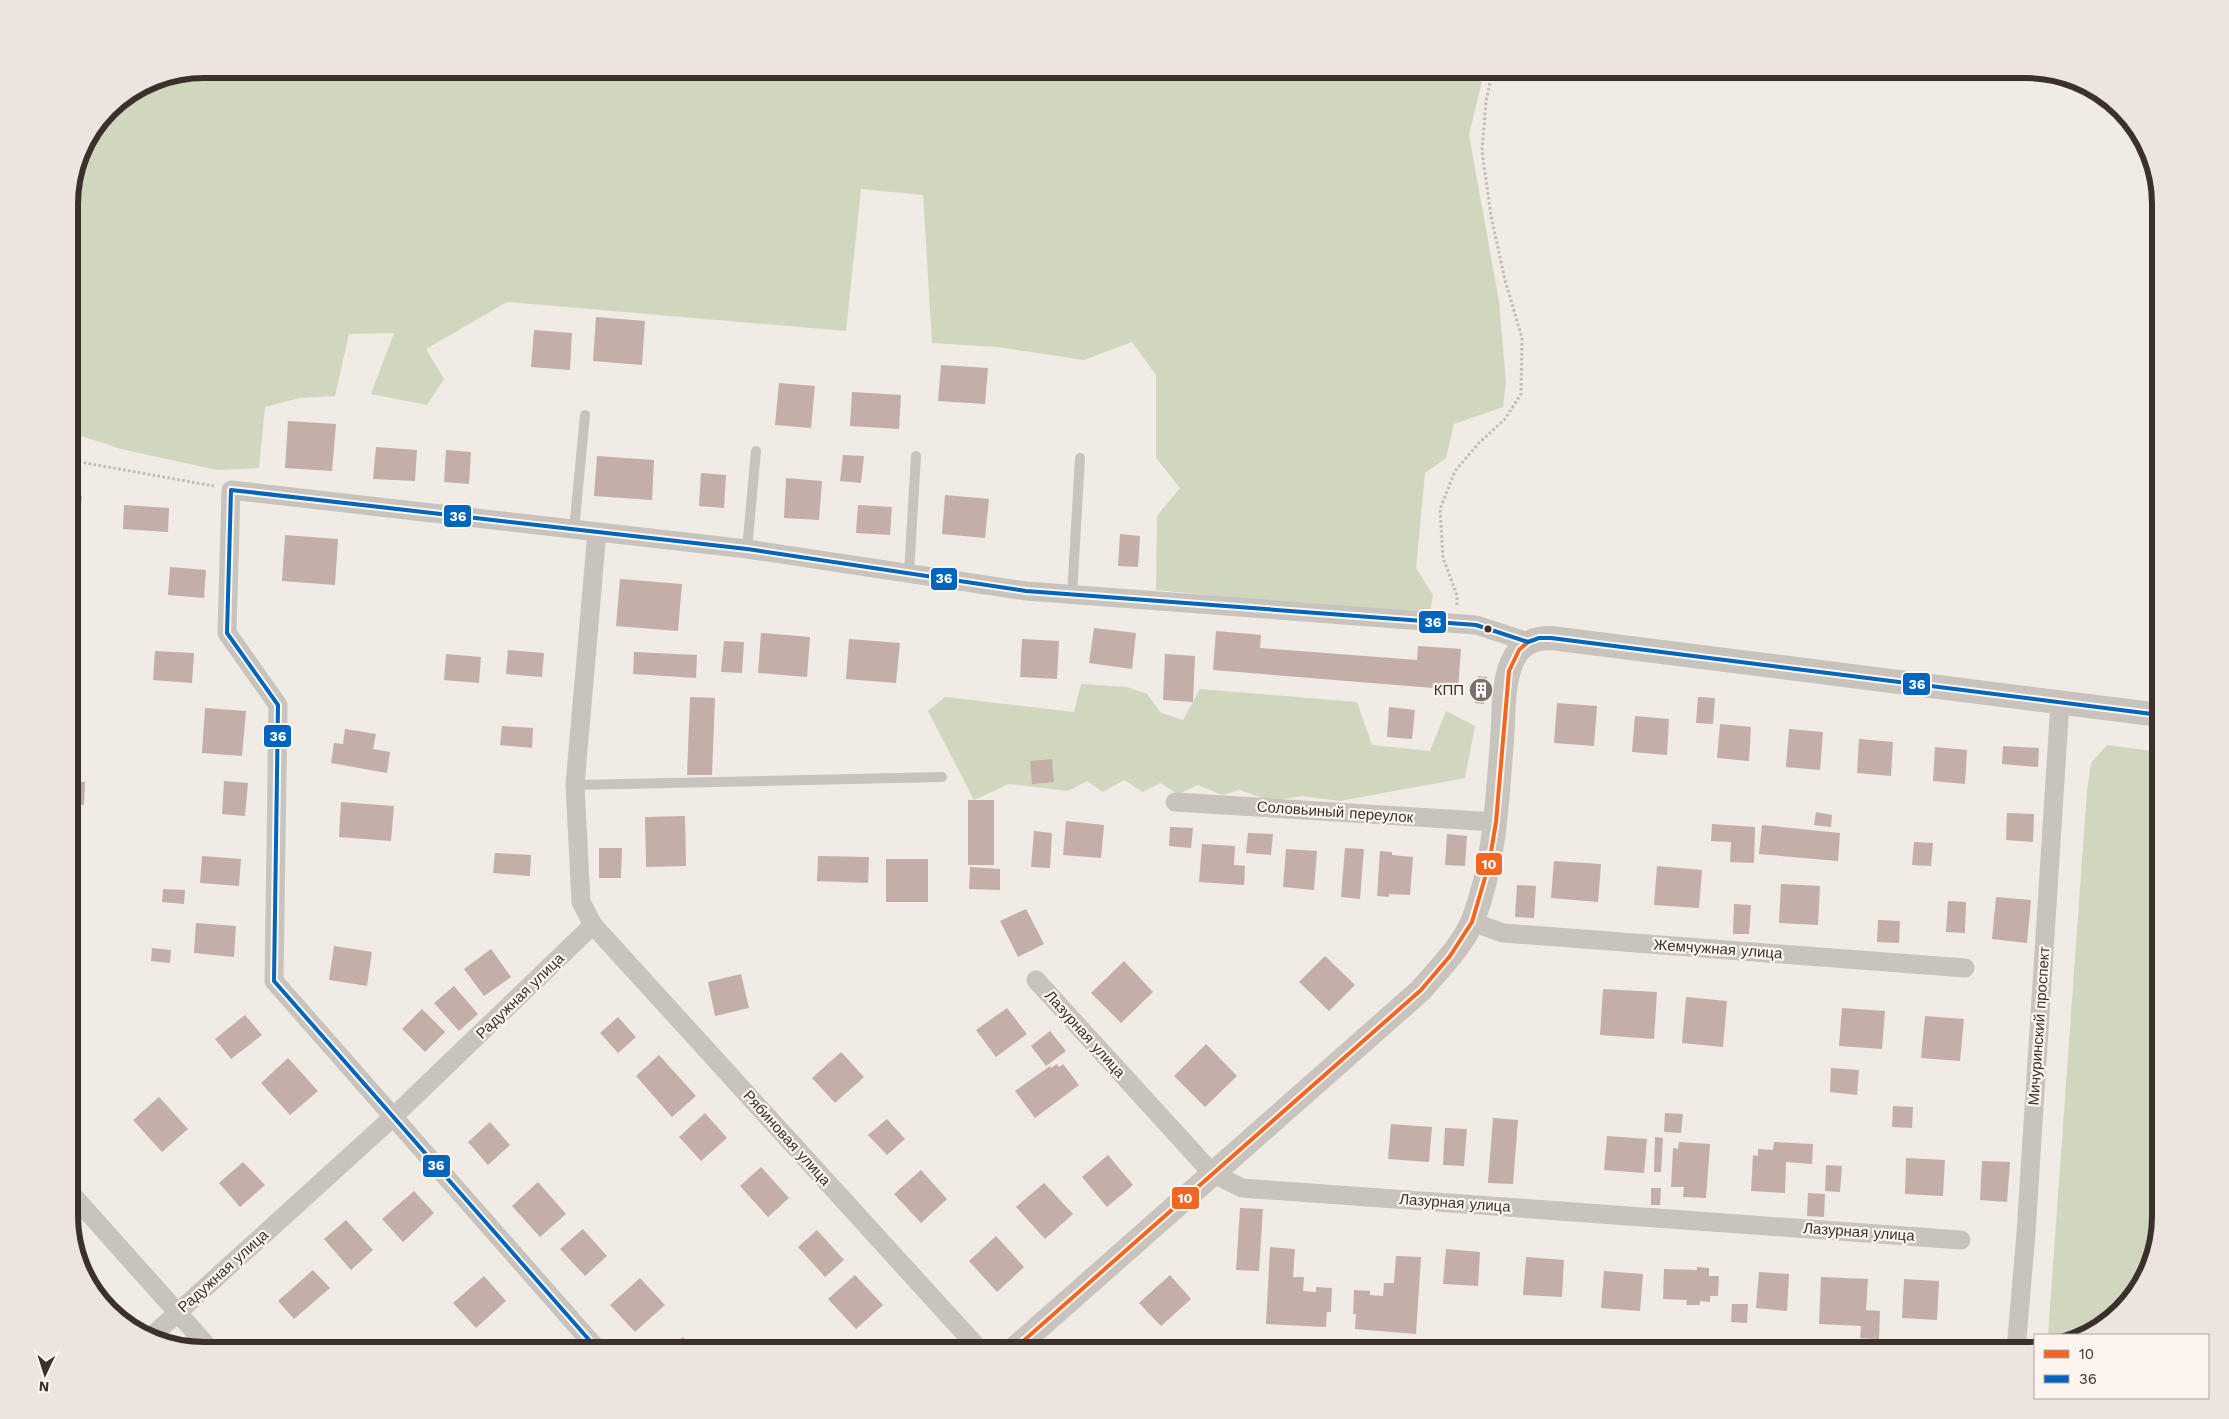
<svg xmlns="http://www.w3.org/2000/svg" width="2229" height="1419" font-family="'Work Sans',sans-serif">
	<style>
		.green { fill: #d1d6bf }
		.building { fill: #c3afa7 }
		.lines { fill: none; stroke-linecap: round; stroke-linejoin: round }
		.path { stroke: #c2bbb6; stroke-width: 3; stroke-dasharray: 2.5 2.5; stroke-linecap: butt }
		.service { stroke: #c9c3be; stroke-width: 10 }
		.minor { stroke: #c9c3be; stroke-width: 19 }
		.tertiary { stroke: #c9c3be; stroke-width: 24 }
		.bus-1-casing { stroke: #fbf5ee; stroke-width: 8 }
		.bus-2-casing { stroke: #fbf5ee; stroke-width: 8 }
		.bus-1 { stroke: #f26522; stroke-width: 4 }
		.bus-2 { stroke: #0065bd; stroke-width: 4 }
		.bus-dot { fill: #3b302b; stroke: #fbf5ee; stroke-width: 2 }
		.labels { text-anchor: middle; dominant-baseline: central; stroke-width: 4.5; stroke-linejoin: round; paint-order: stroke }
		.poi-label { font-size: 15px; fill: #3b302b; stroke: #fbf5ee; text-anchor: end }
		.street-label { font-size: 15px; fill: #3b302b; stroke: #fbf5ee }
		.rim { fill: none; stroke: #3b302b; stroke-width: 6 }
		.line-badge { stroke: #fbf5ee; stroke-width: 2 }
		.badge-label { font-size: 14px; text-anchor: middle; font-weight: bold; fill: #fff }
	</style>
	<rect width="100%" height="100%" fill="#f0ebe5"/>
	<path class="green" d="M204 69H1485L1469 135 1499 301 1506 383 1503 407 1454 424 1446 458 1425 473 1416 568 1433 595 1429 617 1156 590 1157 516 1180 488 1156 458V375L1132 342 1084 360 998 347 932 343 923 195 861 189 846 331 507 302 426 349 444 379 427 405 371 394 394 333 349 334 335 396 300 398 265 407 259 468 217 470 121 449 69 432V195L79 152 109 108 152 79Z
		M1081 684 1127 687 1147 694 1161 713 1183 720 1200 689 1357 702 1372 745 1430 751 1446 711 1475 726 1465 778 1340 801 1302 796 1271 801 1240 790 1222 795 1198 785 1178 794 1160 783 1143 792 1124 780 1103 792 1087 781 1068 791 1009 784 974 800 928 711 945 697 1074 712Z
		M2107 745 2160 752V1215L2138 1290 2092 1332 2081 1335H2048L2087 791 2091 763Z"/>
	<path class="building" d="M596 317 645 321 642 365 593 361Z
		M534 330 572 333 570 370 531 367Z
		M941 365 988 368 985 404 938 401Z
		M779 383 815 386 811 428 775 425Z
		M852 392 901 395 899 429 850 426Z
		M288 421 336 424 332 471 285 468Z
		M376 447 417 450 415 481 373 479Z
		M446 450 471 452 469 484 444 482Z
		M843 455 864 456 861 483 840 481Z
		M597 456 654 460 652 500 594 496Z
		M701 473 726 475 724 508 699 506Z
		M786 478 822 481 819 520 784 518Z
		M69 495 82 496 79 523 69 522Z
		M945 495 989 499 985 538 942 534Z
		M124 505 169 508 168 532 123 529Z
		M858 505 892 507 890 535 856 533Z
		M1120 534 1140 536 1138 567 1118 566Z
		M285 535 338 539 335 585 282 581Z
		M170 567 206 570 204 598 168 595Z
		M620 579 682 584 678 631 616 626Z
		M1094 628 1136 633 1132 669 1089 663Z
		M1216 631 1261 635 1260 648 1417 660 1418 646 1461 649 1458 690 1213 670Z
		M761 633 810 637 807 677 758 673Z
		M849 639 900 643 896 683 846 679Z
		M1022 639 1059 641 1057 679 1020 677Z
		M724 641 744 642 742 673 721 672Z
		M508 650 544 653 542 677 506 674Z
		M155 651 194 653 192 683 153 680Z
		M634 652 697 655 696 678 633 674Z
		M446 654 481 657 479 683 444 680Z
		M1165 654 1195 656 1193 702 1163 700Z
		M1478 676 1487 677 1484 704 1475 703Z
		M690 697 715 698 712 775H687Z
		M1698 697 1715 698 1713 724 1696 723Z
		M1557 703 1597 706 1594 746 1554 743Z
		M1389 707 1415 710 1412 739 1387 737Z
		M205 708 246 711 242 756 202 753Z
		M1635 716 1669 719 1667 755 1632 752Z
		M1720 724 1751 727 1749 761 1717 758Z
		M502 726 533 728 532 748 500 745Z
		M345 729 376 734 373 749 390 752 387 773 331 763 334 743 343 744Z
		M1789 729 1823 732 1820 770 1786 767Z
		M1859 739 1893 742 1891 776 1857 773Z
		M2003 746 2039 748 2038 767 2002 764Z
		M1935 747 1967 750 1965 784 1933 781Z
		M1052 759 1054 782 1032 784 1030 761Z
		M69 781 85 782 84 805 69 804Z
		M224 781 248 783 245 816 222 814Z
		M968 800H994V865H968Z
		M341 802 394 806 391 841 339 837Z
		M1816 812 1832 815 1831 827 1814 825Z
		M2007 813 2034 814 2033 842 2006 840Z
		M685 816 686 866 646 867 645 817Z
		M1066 821 1104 825 1101 858 1063 855Z
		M1712 824 1755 827 1754 863 1730 862 1731 842 1711 841Z
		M1762 825 1840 833 1838 861 1759 854Z
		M1170 827 1193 828 1191 848 1169 846Z
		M1034 831 1052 833 1050 868 1031 867Z
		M1248 833 1273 834 1271 855 1246 853Z
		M1447 834 1467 836 1465 866 1445 865Z
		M69 837H72L70 854H69Z
		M1914 842 1933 843 1931 866 1912 865Z
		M1202 844 1235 846 1234 865 1245 866 1244 885 1199 882Z
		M599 848H622L621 878H599Z
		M1345 848 1364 849 1360 899 1341 897Z
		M1286 849 1317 851 1314 890 1283 887Z
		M1380 851 1392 852V855L1413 857 1410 895 1389 894V897L1377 896Z
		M495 853 531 855 530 876 493 873Z
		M202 856 241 859 239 886 200 883Z
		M818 856 869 857 868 883 817 881Z
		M886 859H928V902H886Z
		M1554 861 1601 864 1598 902 1551 898Z
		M1657 866 1702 870 1699 908 1654 905Z
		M970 867 1000 869V890L969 889Z
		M1781 884 1820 886 1818 925 1779 923Z
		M1517 885 1536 886 1534 918 1515 917Z
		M163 889 185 890 184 904 162 902Z
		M1996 897 2031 900 2027 943 1992 939Z
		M1948 901 1966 902 1965 933 1946 932Z
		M1734 904 1751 905 1749 934H1733Z
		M1026 909 1044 944 1018 957 1000 921Z
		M1878 920 1900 921 1899 943 1877 942Z
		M196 923 236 926 234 957 194 953Z
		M334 946 372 952 367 986 329 980Z
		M152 948 171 950 170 963 151 961Z
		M491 949 511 977 484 996 464 969Z
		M1325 956 1355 985 1329 1011 1299 982Z
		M1124 961 1153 992 1121 1023 1091 993Z
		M741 974 749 1008 715 1016 708 982Z
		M454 986 478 1014 459 1031 434 1003Z
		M1603 989 1657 992 1654 1039 1600 1035Z
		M1686 997 1727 1001 1723 1047 1682 1043Z
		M1007 1008 1027 1034 996 1057 976 1030Z
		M1842 1008 1885 1011 1882 1049 1839 1046Z
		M422 1009 445 1032 425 1052 402 1029Z
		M245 1015 262 1035 231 1059 215 1039Z
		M1925 1016 1964 1019 1960 1061 1921 1058Z
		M618 1017 636 1037 618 1053 600 1033Z
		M1050 1031 1066 1051 1046 1066 1031 1046Z
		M1206 1044 1237 1076 1205 1107 1174 1076Z
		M841 1052 864 1077 835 1103 812 1078Z
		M659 1055 696 1096 672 1117 636 1076Z
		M288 1058 318 1091 290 1115 261 1083Z
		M1057 1064 1059 1067 1063 1064 1079 1085 1035 1118 1015 1091 1050 1066 1051 1068Z
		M1831 1068 1859 1070 1857 1095 1830 1092Z
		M159 1097 188 1129 162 1152 133 1120Z
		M1893 1106 1913 1107 1912 1128 1892 1127Z
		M705 1113 727 1138 701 1161 679 1137Z
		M1665 1113 1683 1114 1681 1133 1664 1132Z
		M1493 1118 1518 1120 1513 1184 1488 1183Z
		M887 1119 905 1139 887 1155 868 1135Z
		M490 1122 510 1145 488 1165 468 1142Z
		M1391 1124 1432 1127 1429 1162 1388 1159Z
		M1445 1128 1467 1129 1464 1166 1443 1165Z
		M1607 1136 1647 1139 1644 1173 1604 1170Z
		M1655 1137 1663 1138 1661 1172H1654Z
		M1679 1142 1710 1144 1706 1198 1683 1197 1684 1187H1671L1673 1148 1678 1149Z
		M1774 1142 1813 1144 1812 1164 1786 1162 1785 1193 1751 1191 1753 1155 1758 1156V1149L1773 1150Z
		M1108 1155 1133 1185 1107 1207 1082 1177Z
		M1906 1158 1945 1160 1943 1196 1905 1194Z
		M1982 1161 2010 1162 2007 1202 1980 1200Z
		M243 1162 265 1185 240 1207 219 1183Z
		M1826 1165 1842 1166 1840 1192 1825 1191Z
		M761 1167 789 1198 768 1217 740 1186Z
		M921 1170 947 1199 921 1223 894 1194Z
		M538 1182 566 1214 540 1237 512 1206Z
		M1044 1183 1073 1214 1045 1239 1016 1207Z
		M1651 1188H1661L1660 1205H1651Z
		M414 1191 434 1213 403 1242 382 1219Z
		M1808 1193 1825 1194 1824 1217 1807 1216Z
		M1240 1208 1263 1209 1259 1271 1236 1270Z
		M346 1220 373 1250 351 1270 324 1239Z
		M583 1229 607 1256 585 1276 560 1249Z
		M817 1230 844 1260 825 1277 798 1247Z
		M996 1236 1024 1267 997 1292 969 1261Z
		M1270 1247 1295 1249 1293 1277H1304L1303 1291 1316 1292V1287L1332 1288 1331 1312H1327L1326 1327 1266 1324Z
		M1446 1249 1480 1252 1478 1286 1443 1284Z
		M1396 1256 1421 1257 1416 1334 1355 1329 1356 1314H1353L1354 1290 1370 1291V1295L1383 1296 1384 1283H1394Z
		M1526 1257 1564 1260 1562 1297 1523 1295Z
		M1697 1267 1709 1268V1276H1719L1718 1296H1710V1302L1700 1301V1305H1686L1687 1300 1663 1299 1664 1269 1697 1270Z
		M313 1270 330 1288 294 1319 278 1301Z
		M1604 1271 1643 1274 1640 1311 1601 1308Z
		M87 1272 113 1300 108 1305 87 1283 84 1274Z
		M1759 1272 1789 1274 1787 1311 1756 1308Z
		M855 1275 883 1305 856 1329 828 1299Z
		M1170 1275 1191 1299 1161 1326 1139 1303Z
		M484 1276 506 1301 476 1328 453 1303Z
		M1821 1277 1868 1279 1866 1310 1880 1311 1879 1339 1860 1338 1861 1326 1819 1324Z
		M640 1278 665 1305 635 1332 610 1305Z
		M1904 1279 1939 1281 1937 1320 1902 1318Z
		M1732 1304H1748L1747 1323 1731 1322Z
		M683 1337 695 1350H667Z
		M1360 1339 1404 1342 1403 1350H1359Z
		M903 1340 913 1350H891Z"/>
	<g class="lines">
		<path class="path" d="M69 460 214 486
			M1457 605V595L1443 558 1440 509 1455 471 1479 443 1505 419 1521 394 1522 338 1505 280 1491 216 1482 151 1486 101 1493 69"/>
		<path class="service" d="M574 530 585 415
			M747 549 756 451
			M909 573 916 456
			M1072 595 1080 458
			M575 785 942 777"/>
		<path class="minor" d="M597 532 575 785 581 902 593 925 980 1350
			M1175 802 1496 822
			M1472 922 1503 933 1965 968
			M1036 980 1212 1173 1242 1188 1961 1240
			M69 1191 211 1350
			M153 1335 392 1118 593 925
			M598 1350 274 981 278 705 227 633 231 490 747 549 1026 591 1476 625 1528 642
			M2016 1350 2026 1233 2060 702"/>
		<path class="tertiary" d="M1013 1350 1421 990C1438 970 1463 945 1473 920 1495 863 1497 801 1502 741 1504 716 1502 685 1512 662 1520 644 1532 638 1551 638L2160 715"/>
		<g class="bus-1-casing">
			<path id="bus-1" d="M1013 1350 1421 990 1450 956 1472 922 1489 864 1496 822 1509 671 1519 650 1528 642"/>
		</g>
		<g class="bus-2-casing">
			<path id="bus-2" d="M598 1350 274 981 278 705 227 633 231 490 747 549 1026 591 1476 625 1528 642 1539 638H1551L2160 715"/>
		</g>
		<use href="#bus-1" class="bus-1"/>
		<use href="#bus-2" class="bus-2"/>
	</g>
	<defs>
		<g id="building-disc" transform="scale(1.25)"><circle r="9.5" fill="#7a716c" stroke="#fbf5ee"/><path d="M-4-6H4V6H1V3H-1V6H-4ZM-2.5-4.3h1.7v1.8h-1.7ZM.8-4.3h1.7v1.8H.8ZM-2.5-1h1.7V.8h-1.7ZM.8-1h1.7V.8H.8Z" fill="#fff"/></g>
	</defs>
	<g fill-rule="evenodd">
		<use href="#building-disc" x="1481" y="690"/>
	</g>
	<circle class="bus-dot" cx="1488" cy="629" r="4.5"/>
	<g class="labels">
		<g class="poi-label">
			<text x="1464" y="690">КПП</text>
		</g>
		<g class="street-label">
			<text transform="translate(1335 812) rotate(4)">Соловьиный переулок</text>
			<text transform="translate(1718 949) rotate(4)">Жемчужная улица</text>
			<text transform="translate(520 996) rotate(-44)">Радужная улица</text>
			<text transform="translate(2039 1026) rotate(-86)">Мичуринский проспект</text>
			<text transform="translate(1085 1034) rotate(48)">Лазурная улица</text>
			<text transform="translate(787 1138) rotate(48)">Рябиновая улица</text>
			<text transform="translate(1455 1203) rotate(4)">Лазурная улица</text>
			<text transform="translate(1859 1232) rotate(4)">Лазурная улица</text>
			<text transform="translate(223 1271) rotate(-42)">Радужная улица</text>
		</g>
	</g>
	<path d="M0 0H2229V1419H0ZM204 78H2026A126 126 0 0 1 2152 204V1216A126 126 0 0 1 2026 1342H204A126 126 0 0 1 78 1216V204A126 126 0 0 1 204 78Z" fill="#ece5de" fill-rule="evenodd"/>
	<path class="rim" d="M204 78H2026A126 126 0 0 1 2152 204V1216A126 126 0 0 1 2026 1342H204A126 126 0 0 1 78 1216V204A126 126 0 0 1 204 78Z"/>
	<g class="line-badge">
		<rect x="443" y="504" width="29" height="24" rx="5" fill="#0065bd"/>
		<rect x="930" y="567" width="28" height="24" rx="5" fill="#0065bd"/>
		<rect x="1418" y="610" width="29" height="24" rx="5" fill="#0065bd"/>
		<rect x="1902" y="672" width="29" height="24" rx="5" fill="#0065bd"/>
		<rect x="263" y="724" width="29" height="24" rx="5" fill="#0065bd"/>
		<rect x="1475" y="852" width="28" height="24" rx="5" fill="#f26522"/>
		<rect x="422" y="1154" width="29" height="24" rx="5" fill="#0065bd"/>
		<rect x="1171" y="1186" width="29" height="24" rx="5" fill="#f26522"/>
	</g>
	<g class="badge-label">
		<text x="458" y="521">36</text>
		<text x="944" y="583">36</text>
		<text x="1433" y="627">36</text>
		<text x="1917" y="689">36</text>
		<text x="278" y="741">36</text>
		<text x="1489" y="869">10</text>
		<text x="436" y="1170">36</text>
		<text x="1185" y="1203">10</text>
	</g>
	<rect x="2034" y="1334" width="175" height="65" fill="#fbf5ee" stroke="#aea6a0"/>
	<rect x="2044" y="1350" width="25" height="8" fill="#f26522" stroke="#aea6a0"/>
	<text x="2079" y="1359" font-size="15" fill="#3b302b">10</text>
	<rect x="2044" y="1375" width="25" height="8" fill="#0065bd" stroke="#aea6a0"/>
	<text x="2079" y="1384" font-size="15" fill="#3b302b">36</text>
	<g transform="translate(45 1374) rotate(184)" stroke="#fbf5ee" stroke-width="4" paint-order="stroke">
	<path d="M0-4L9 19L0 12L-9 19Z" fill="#3b302b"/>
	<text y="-8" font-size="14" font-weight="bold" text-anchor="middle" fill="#3b302b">N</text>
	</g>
</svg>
